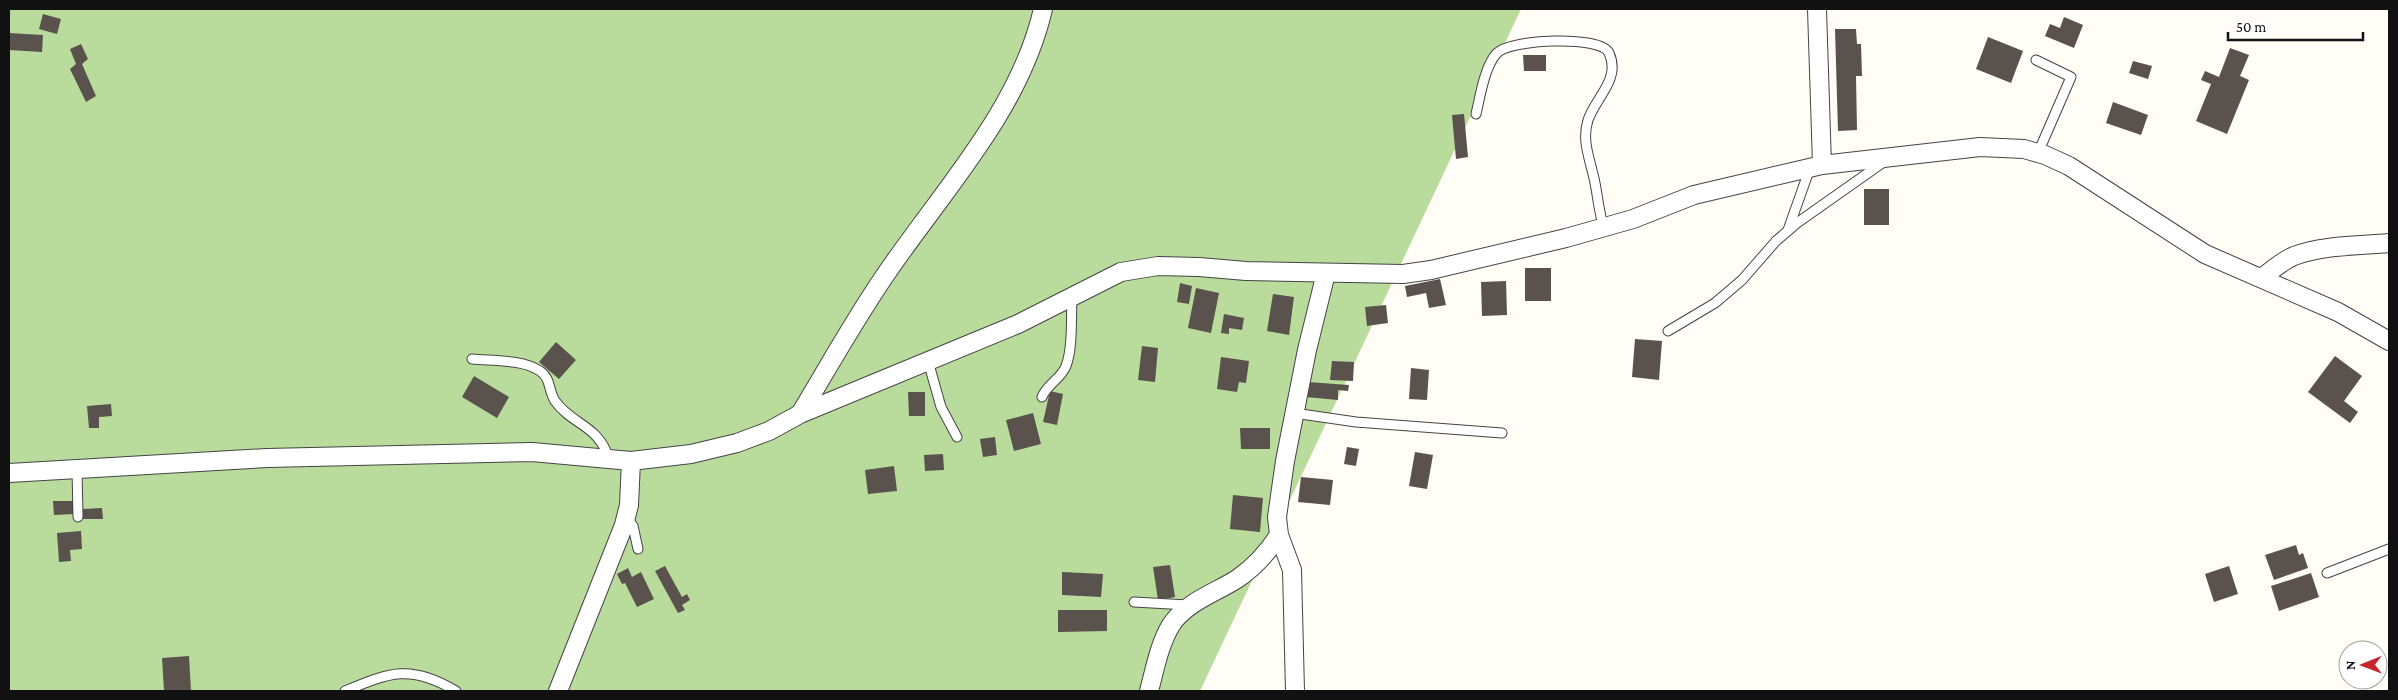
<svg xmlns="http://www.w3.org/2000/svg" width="2398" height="700" font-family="'Crimson Pro',serif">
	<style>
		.forest { fill: #b9dc9c }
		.building { fill: #5a524d }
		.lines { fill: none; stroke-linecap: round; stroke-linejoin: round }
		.service-casing { stroke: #444; stroke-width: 11 }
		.minor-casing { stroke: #444; stroke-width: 20 }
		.service { stroke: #fff; stroke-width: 9 }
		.minor { stroke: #fff; stroke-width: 18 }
	</style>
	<rect width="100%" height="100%" fill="#fffdf5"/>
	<path class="forest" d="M9 9H1521L1200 691H9Z"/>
	<path class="building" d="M43 14 61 19 57 34 39 29Z
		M2064 17 2083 25 2074 48 2045 36 2050 24 2060 28Z
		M1835 29H1856L1857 44H1861L1862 76H1856L1857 130 1838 131Z
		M9 33 43 35 42 52 9 50Z
		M1988 37 2023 51 2011 83 1976 69Z
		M81 44 88 59 82 64 96 96 86 102 70 69 76 64 70 49Z
		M2230 48 2249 55 2240 76 2249 80 2227 134 2196 121 2211 84 2201 80 2205 71 2219 77Z
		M1523 55H1546V71H1524Z
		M2133 61 2152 66 2148 79 2129 73Z
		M2113 102 2148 115 2141 135 2106 123Z
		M1464 114 1468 157 1456 159 1452 115Z
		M1864 189H1889V225H1864Z
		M1525 268H1551V301H1525Z
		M1440 279 1446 305 1429 308 1426 293 1407 297 1405 286Z
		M1506 281 1507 315 1482 316 1481 282Z
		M1180 283 1192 286 1189 304 1177 302Z
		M1196 288 1219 293 1211 333 1188 328Z
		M1273 294 1294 297 1289 335 1267 331Z
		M1386 305 1388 323 1367 326 1365 307Z
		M1224 314 1244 318 1242 330 1229 328V334L1221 333Z
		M1635 339 1662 341 1659 380 1632 377Z
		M556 342 576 360 559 379 539 362Z
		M1142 346 1158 348 1155 382 1138 380Z
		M2335 356 2362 376 2344 401 2358 412 2350 423 2308 392Z
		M1221 357 1249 361 1246 383 1239 382 1237 392 1217 389Z
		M1332 361 1354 362 1353 381 1330 380Z
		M1411 368 1429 370 1427 400 1409 399Z
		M474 376 509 397 497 418 462 397Z
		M1308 382 1349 385 1348 391 1338 390V400L1306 397Z
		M1050 391 1063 394 1057 425 1043 422Z
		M908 392H925V416H909Z
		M111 404 112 416 99 417V428H89L87 406Z
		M1033 413 1041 444 1014 451 1006 420Z
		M1240 428H1270V449H1241Z
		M995 437 997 455 983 457 980 439Z
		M1347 447 1359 449 1356 466 1344 464Z
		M1415 452 1433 455 1427 489 1409 486Z
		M943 454 944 470 925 471 924 455Z
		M894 466 897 491 868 494 865 470Z
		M1301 477 1333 480 1330 505 1298 502Z
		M1233 495 1263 498 1260 532 1230 529Z
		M53 501H74L75 514 54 515Z
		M102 508 103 519H83V509Z
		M81 531 82 549 70 550 71 561 59 562 57 533Z
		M2296 545 2299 555 2303 553 2308 568 2274 580 2265 555Z
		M1170 565 1175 597 1158 600 1153 567Z
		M665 566 682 597 687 594 690 600 682 605 685 610 678 613 655 571Z
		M2229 566 2238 594 2214 602 2205 574Z
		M628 568 632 577 641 572 654 599 637 607 625 583 622 584 617 574Z
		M1062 572 1103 574 1101 597 1062 595Z
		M2311 573 2319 597 2279 611 2271 586Z
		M1058 610H1107V631L1058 632Z
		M189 656 191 691H164L162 658Z"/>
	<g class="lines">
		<g class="service-casing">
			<path id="service" d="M2036 60 2071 77 2038 153
				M1476 114C1480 97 1485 65 1497 53 1510 39 1601 35 1609 53 1621 79 1596 97 1588 120 1581 142 1591 161 1595 183 1598 198 1599 213 1604 228
				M1788 230 1810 168
				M1668 331 1715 303 1742 280 1776 241 1797 223 1885 161
				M472 359C492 361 522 359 540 371 551 378 548 390 555 401 573 426 598 424 609 459
				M928 361 941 407 957 437
				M1042 397C1047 384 1061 379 1066 366 1073 348 1071 316 1072 296
				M1294 413 1356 422 1502 433
				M77 469 78 517
				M627 518 633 526 638 549
				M2327 573 2389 549
				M1134 602 1188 605
				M345 691C390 672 411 664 456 691"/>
		</g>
		<g class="minor-casing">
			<path id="minor" d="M1817 9 1822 165
				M2262 278C2272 270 2282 261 2294 256 2323 245 2358 246 2389 243
				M800 414C829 366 856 317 888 271 945 188 1020 109 1043 9
				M9 473 267 458 532 452 631 461 691 454 737 443 769 431 800 414 1018 324 1121 272 1158 266 1199 267 1246 271 1403 274 1431 270 1566 238 1633 219 1694 195 1822 165 1980 147 2024 149 2045 155 2069 166 2205 254 2338 312 2389 341
				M558 691 624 525 629 505 631 461
				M1149 691C1155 669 1159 645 1171 625 1186 602 1215 593 1237 579 1255 567 1268 552 1279 535
				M1295 691 1292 570 1279 535 1277 517 1285 461 1307 350 1326 273"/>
		</g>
		<use href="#service" class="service"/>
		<use href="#minor" class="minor"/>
	</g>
	<rect width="2398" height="700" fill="none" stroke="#111111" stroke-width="20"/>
	<g transform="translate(2363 665) rotate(269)"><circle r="24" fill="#ffffff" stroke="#a0a0a0"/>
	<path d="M0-4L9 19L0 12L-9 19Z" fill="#c4262e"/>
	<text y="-8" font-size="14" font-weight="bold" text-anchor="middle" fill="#111111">N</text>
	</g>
	<path d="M2228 32v8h135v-8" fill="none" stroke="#111111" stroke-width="2.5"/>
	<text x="2236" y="32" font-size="15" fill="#111111" stroke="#ffffff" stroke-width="4" paint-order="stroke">50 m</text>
</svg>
